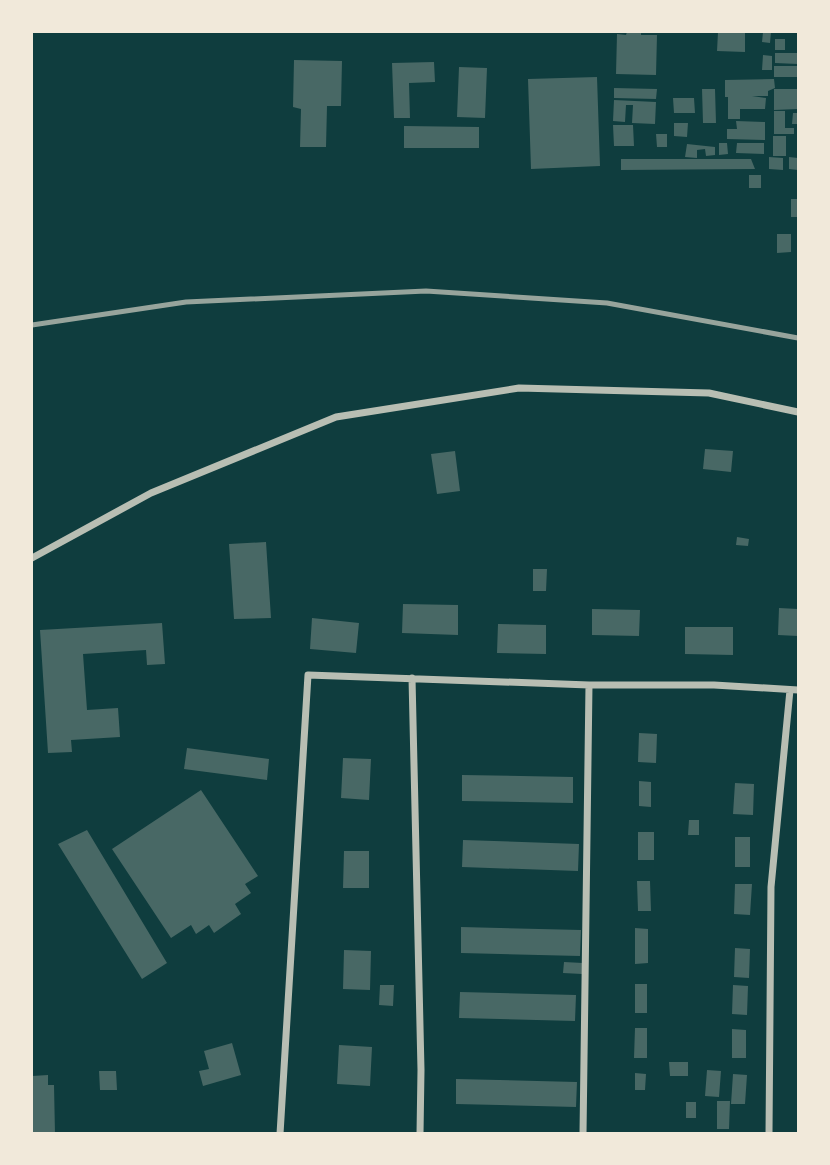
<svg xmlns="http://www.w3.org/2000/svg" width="830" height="1165" font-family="'Nunito Sans',sans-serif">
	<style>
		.building { fill: #486865 }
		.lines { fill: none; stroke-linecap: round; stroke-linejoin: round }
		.minor { stroke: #b8beb3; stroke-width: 7 }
		.rail { stroke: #97a49c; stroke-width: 5 }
	</style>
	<rect width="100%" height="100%" fill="#0f3d3e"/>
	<path class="building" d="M627 32H641V35H657L656 75 616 74 617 34 626 35Z
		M718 32H745V52L717 51Z
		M763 32H771L770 43 762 42Z
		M775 39H785V50H775Z
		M775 53H798V64L775 63Z
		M763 55 772 56V70H762Z
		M294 60 342 61 341 106H327L326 147H300L301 109 293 107Z
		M434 62 435 82 409 83 410 118H394L392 63Z
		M774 66H798V77H774Z
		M459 67 487 68 485 118 457 117Z
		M597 77 600 166 531 169 528 79Z
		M774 79 775 88 768 91V96H752L766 98 765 109H740V119H728V97H725V80Z
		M614 88 657 89 656 99 614 98Z
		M702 89H715L716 123H703Z
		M774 89H798V109L774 110Z
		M673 98H694L695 113H674Z
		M614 100 656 102 655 124 632 123 633 105H626L625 122 613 121Z
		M774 111H785V128H794V134H774Z
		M793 113H798V124H792Z
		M736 121 765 122V140L727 139V129H737Z
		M674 123H688L687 137 674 136Z
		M613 125H633L634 146H614Z
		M404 126 479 127V148H404Z
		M656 134H667V147H657Z
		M773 136H786V156H773Z
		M719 143H727L728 154 719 155Z
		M737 143H764V154L736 153Z
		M687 144 715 147V155L706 156 705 149 697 150V158L685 157Z
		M769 157 783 158V170L769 169Z
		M789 157 798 158V170L789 169Z
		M621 159H751L755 169 621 170Z
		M749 175H761V188H749Z
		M791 199H798V217H791Z
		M777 234H791V252L777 253Z
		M705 449 733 451 731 472 703 469Z
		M455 451 460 491 437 494 431 454Z
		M737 537 749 539 748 546 736 545Z
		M266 542 271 618 234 619 229 544Z
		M533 569H547L546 591H533Z
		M403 604 458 605V635L402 633Z
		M779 608 798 609V636L778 635Z
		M592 609 640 610 639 636 592 635Z
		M312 618 359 623 356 653 310 649Z
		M162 623 165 664 147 665 146 650 83 654 87 710 118 708 120 737 71 740 72 752 48 753 40 630Z
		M498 624 546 625V654L497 653Z
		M685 627H733V655L685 654Z
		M639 733 657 734 656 763 638 762Z
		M187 748 269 759 267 780 184 769Z
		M343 758 371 759 369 800 341 798Z
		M462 775 573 777V803L462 801Z
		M639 781 651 782V807L639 806Z
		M735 783 754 784 753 815 733 814Z
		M201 790 258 876 245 884 251 893 235 904 241 914 214 933 209 925 196 934 191 925 171 938 112 849Z
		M689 820H699V835H688Z
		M87 830 167 963 142 979 58 844Z
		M638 832H654V860H638Z
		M735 837H750V867H735Z
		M463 840 579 844 578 871 462 867Z
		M344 851H369V888H343Z
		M637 881H650L651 911H638Z
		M735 884H752L750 915 734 914Z
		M461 927 581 930 580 956 461 953Z
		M635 928 648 929V963L635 964Z
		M735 948 750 949 749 978 734 977Z
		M344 950 371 951 370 990 343 989Z
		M564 962 583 963 582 974 563 973Z
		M635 984H647V1013H635Z
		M380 985H394L393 1006 379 1005Z
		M733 985 748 986 747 1015 732 1014Z
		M460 992 576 995 575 1021 459 1018Z
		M635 1028H647V1058H634Z
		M732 1029 746 1030V1058H732Z
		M232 1043 241 1075 203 1086 199 1071 209 1069 204 1051Z
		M339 1045 372 1047 370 1086 337 1084Z
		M669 1062H688V1076H670Z
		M707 1070 721 1071 719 1097 705 1096Z
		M99 1071H116L117 1090H100Z
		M635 1073 646 1074 645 1090H635Z
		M733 1074 747 1075 745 1104H731Z
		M48 1075V1085H54L55 1134H32V1076Z
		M456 1079 577 1082 576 1107 456 1104Z
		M717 1101H730L729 1129H717Z
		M686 1102H696V1118H686Z"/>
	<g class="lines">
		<path class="minor" d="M32 558 151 493 336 417 519 388 709 393 798 412
			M412 678 421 1070 420 1134
			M280 1134 308 675 589 685H714L798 690
			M583 1134 589 685
			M769 1134 771 887 790 690"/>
		<path class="rail" d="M32 325 186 302 426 291 607 303 798 338"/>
	</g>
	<rect width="830" height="1165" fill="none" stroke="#f1e9da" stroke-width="66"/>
</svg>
